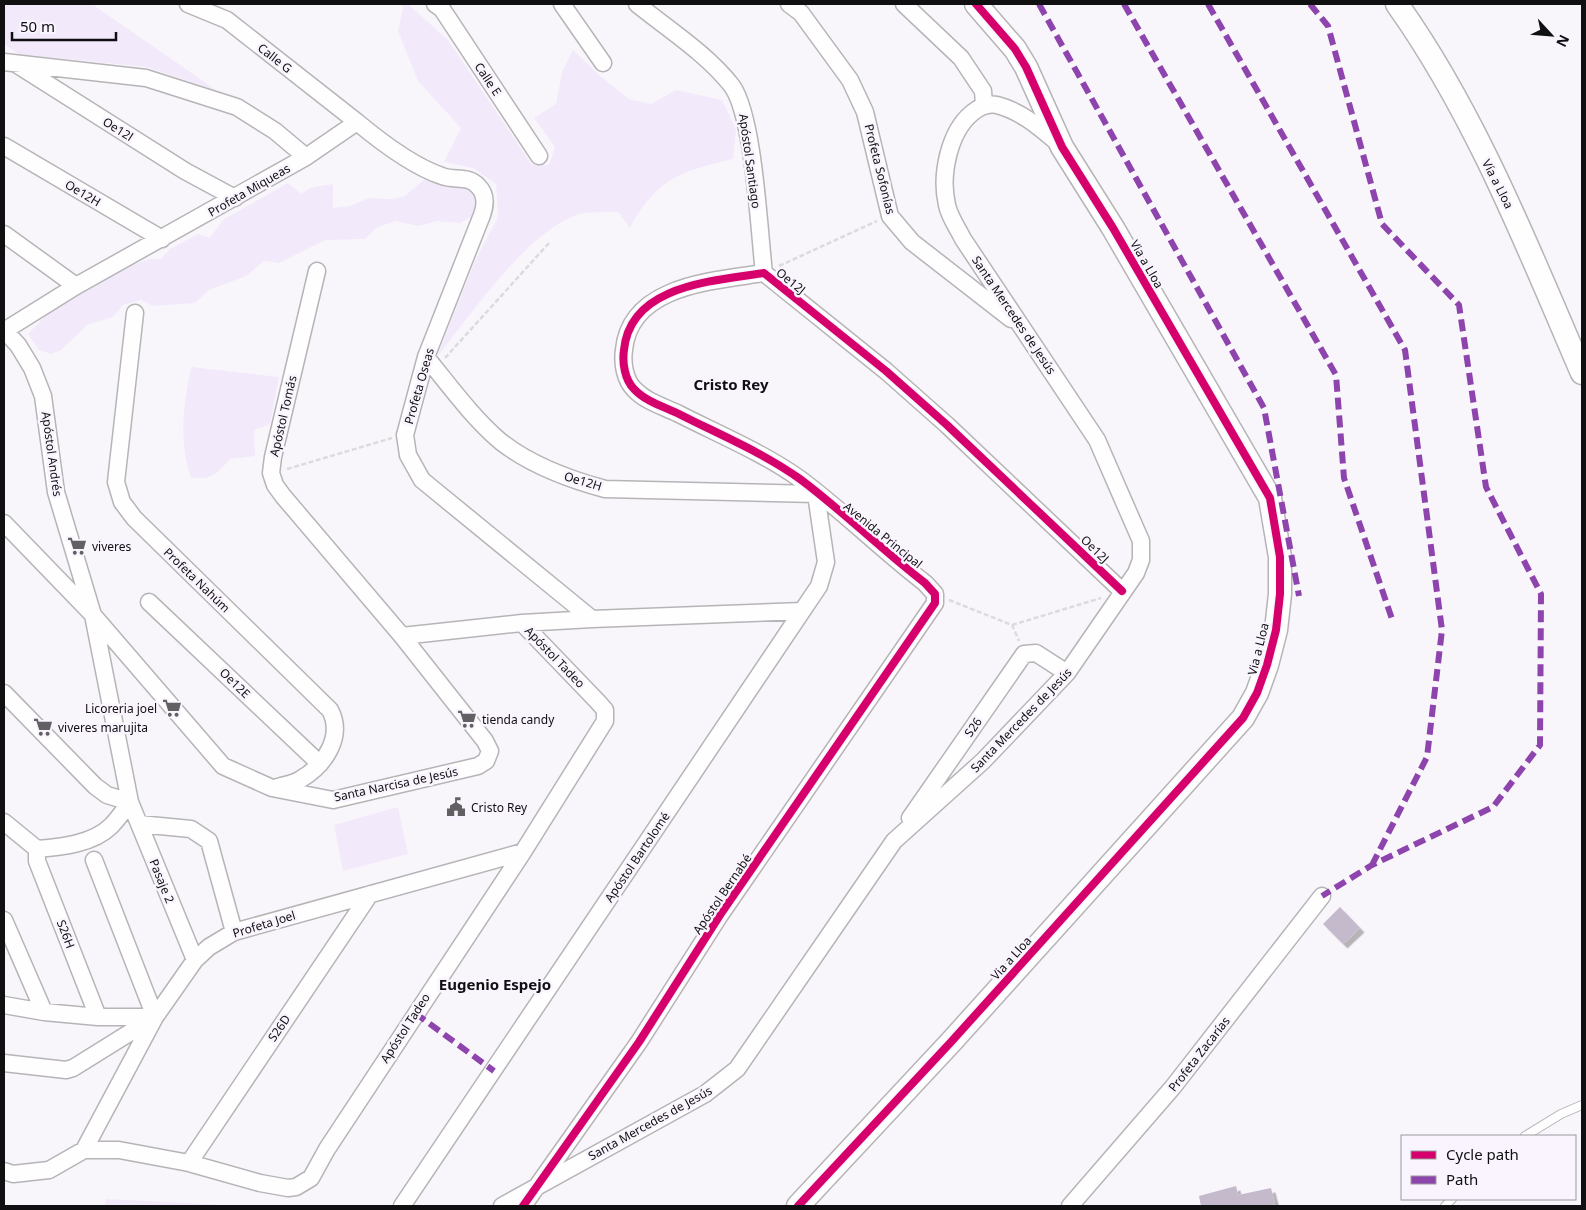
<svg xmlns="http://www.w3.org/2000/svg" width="1586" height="1210" font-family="'Noto Sans',sans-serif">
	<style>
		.green { fill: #f2e9fa }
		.building { fill: #c4bacc; filter: url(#shadow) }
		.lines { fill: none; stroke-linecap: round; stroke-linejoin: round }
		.lane-casing { stroke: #b6b4b7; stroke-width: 10 }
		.street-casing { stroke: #b6b4b7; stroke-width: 19 }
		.secondary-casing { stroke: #b6b4b7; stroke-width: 25 }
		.path { stroke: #dbdbdc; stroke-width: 2.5; stroke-dasharray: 5 2.5; stroke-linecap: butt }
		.lane { stroke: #fefefe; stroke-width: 8 }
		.street { stroke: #fefefe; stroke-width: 16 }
		.secondary { stroke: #fefefe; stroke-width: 22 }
		.quiet { stroke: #8e44ad; stroke-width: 6; stroke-dasharray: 12 6; stroke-linecap: butt }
		.cycleway-casing { stroke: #f9f4fd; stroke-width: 11 }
		.cycleway { stroke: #d6006c; stroke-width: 8 }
		.labels { text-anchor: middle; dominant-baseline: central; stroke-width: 5; stroke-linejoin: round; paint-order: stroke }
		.street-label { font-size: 12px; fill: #100f11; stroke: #f9f4fd }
		.poi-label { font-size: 12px; fill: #100f11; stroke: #f9f4fd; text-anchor: start }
		.quarter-label { font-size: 15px; font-weight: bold; fill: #100f11; stroke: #f9f4fd }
	</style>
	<defs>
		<filter id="shadow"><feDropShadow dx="4.5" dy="4.5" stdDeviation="0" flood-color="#0004"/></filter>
	</defs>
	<rect width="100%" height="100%" fill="#f9f6fb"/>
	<path class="green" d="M4 4H92L216 90 146 67 18 54 4 44Z
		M404 4H408L448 40 532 165H549L555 147 534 118 556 104 562 72 573 50 599 75 629 99 651 104 676 90 722 100 736 129 733 159C681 171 656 179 630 228L618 212C605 213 587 211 576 215 526 233 470 316 437 357L475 261 498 217 496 184 473 168 444 162 461 128 418 81 398 31Z
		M426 178 443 186 470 188 476 198 473 216 460 223 437 221 419 226 395 221 376 228 365 239 325 240 279 263 264 261 246 276 209 290 195 303 153 306 141 300 123 305 113 317 87 325 61 350 51 354 39 350 28 334 50 311 132 265 150 259H161L170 249 198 234 210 238 223 220 288 183 301 194 310 188 333 184V208L350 206 369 198 392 199 405 196Z
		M191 367 279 377 270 424 254 430 255 456 230 459C217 474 211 481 191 477 178 440 184 404 191 367Z
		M398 807 408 854 343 871 334 825Z
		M106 1199 248 1206H105Z"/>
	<path class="building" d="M1340 907 1360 928 1343 944 1323 924Z
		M1236 1186 1238 1195 1271 1188 1275 1204 1264 1206H1201L1199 1196Z"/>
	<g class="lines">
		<g class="lane-casing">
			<path id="lane" d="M1525 1136 1561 1114 1582 1105
				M1445 1206 1452 1199"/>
		</g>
		<g class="street-casing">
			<path id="street" d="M188 4 227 20 357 122
				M435 4 442 9 539 156
				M562 4 603 63
				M637 4C668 29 707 54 732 86 754 117 759 231 764 273
				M789 4 801 13 850 80 865 112 890 216 912 242 1011 319
				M904 4 961 58 983 91 984 105
				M4 62 146 78 237 107 275 131 306 157
				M16 64 185 171 235 198
				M4 146 162 239
				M4 234 76 286
				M135 313 116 482 122 502 134 518 330 710C344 736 325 765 301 779 294 784 283 785 275 788
				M4 330 18 345 32 368 43 396 56 492 93 615 130 802 195 960
				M4 331 76 286 306 157 357 122C381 142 412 166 442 176 455 181 468 175 478 186 486 194 486 204 482 215L426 357 405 435 408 455 422 480 592 619
				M426 357C449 385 472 417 500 441 530 465 568 479 605 489L816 494
				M4 523 93 615 223 766 272 788 333 800 478 766 486 761 490 751 485 741 402 636 283 496 275 485 271 473 273 457 317 271
				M149 602 320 764
				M402 636 522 623 592 619 802 611
				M4 693 95 786 107 795 130 802
				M910 818 1024 654 1036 653 1067 673
				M4 822 37 849C61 847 93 844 111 826 118 819 124 810 130 802
				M139 824 191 829 209 841 234 932
				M37 849V861L98 1017
				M94 860 155 1017
				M4 920 44 1012
				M4 1005 44 1012 98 1017H153
				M4 1063 66 1070 73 1068 155 1017
				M84 1150 155 1017 195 960 209 947 234 932 523 852
				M189 1163 370 894
				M4 1171 13 1174 49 1170 84 1150H119L189 1163 260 1183 288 1188 296 1187 311 1178 327 1149 523 852 605 721V710L598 702 522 623
				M402 1206 819 586 826 562 816 494
				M502 1206 705 1094 737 1069 894 841 983 761 1067 673 1136 573 1141 560V541L1097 440 963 239C958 229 949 216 947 205 940 175 949 132 972 113 979 107 988 103 997 105 1021 111 1040 128 1058 143
				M523 1206 639 1042 720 915 935 603V594L925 583C882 550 843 511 800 479 762 452 718 434 677 413 662 406 645 401 634 389 625 380 622 363 624 350 630 285 713 281 764 273L886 371 947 425 1122 591
				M1070 1206 1173 1087 1322 896"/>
		</g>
		<g class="secondary-casing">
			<path id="secondary" d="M1397 4C1476 115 1528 248 1582 373
				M798 1206 951 1042 1243 718 1257 693 1267 665 1276 630 1280 594V557L1270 498 1113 228 1062 147 1026 67 1015 49 976 4"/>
		</g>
		<path class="path" d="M779 266 877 221
			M445 358 549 243
			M287 469 392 438
			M949 600 1012 625 1019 641
			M1012 625 1101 598"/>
		<use href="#lane" class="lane"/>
		<use href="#street" class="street"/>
		<use href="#secondary" class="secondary"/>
		<path class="quiet" d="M1039 4 1264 408 1299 596
			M1124 4 1336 375 1344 478 1392 619
			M1208 4 1405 350 1442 630 1427 757 1372 865
			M1310 4 1328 26 1382 224 1459 305 1486 487 1541 594 1540 745 1493 807 1372 865 1322 896
			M415 1013 494 1071"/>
		<g class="cycleway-casing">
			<path id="cycleway" d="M523 1206 639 1042 720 915 935 603V594L925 583C882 550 843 511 800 479 762 452 718 434 677 413 662 406 645 401 634 389 625 380 622 363 624 350 630 285 713 281 764 273L886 371 947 425 1122 591
				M798 1206 951 1042 1243 718 1257 693 1267 665 1276 630 1280 594V557L1270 498 1113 228 1062 147 1026 67 1015 49 976 4"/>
		</g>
		<use href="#cycleway" class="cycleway"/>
	</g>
	<defs>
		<g id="supermarket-bare" transform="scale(1.5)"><path d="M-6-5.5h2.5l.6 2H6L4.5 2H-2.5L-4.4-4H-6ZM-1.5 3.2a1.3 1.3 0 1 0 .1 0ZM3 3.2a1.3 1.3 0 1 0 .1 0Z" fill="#626063" stroke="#f9f4fd" stroke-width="2.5" paint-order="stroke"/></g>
		<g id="civic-bare" transform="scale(1.5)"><path d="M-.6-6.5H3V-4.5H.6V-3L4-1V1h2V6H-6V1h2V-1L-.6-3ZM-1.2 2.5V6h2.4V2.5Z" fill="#626063" stroke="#f9f4fd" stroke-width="2.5" paint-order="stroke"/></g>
	</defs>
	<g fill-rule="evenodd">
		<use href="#supermarket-bare" x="77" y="546"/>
		<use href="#supermarket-bare" x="172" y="708"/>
		<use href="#supermarket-bare" x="467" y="719"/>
		<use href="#supermarket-bare" x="43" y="727"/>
		<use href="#civic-bare" x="456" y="807"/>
	</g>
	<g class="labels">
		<g class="street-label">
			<text transform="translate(275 58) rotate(38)">Calle G</text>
			<text transform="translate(488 79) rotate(56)">Calle E</text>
			<text transform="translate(118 129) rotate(32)">Oe12l</text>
			<text transform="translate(750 161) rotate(82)">Apóstol Santiago</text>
			<text transform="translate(880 169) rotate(76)">Profeta Sofonías</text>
			<text transform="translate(1498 184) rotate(63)">Vía a Lloa</text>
			<text transform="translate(249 190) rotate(-30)">Profeta Miqueas</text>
			<text transform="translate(83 193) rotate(31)">Oe12H</text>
			<text transform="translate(1147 264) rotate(60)">Via a Lloa</text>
			<text transform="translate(791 281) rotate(39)">Oe12J</text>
			<text transform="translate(1014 315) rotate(56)">Santa Mercedes de Jesús</text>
			<text transform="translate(419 386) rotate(-74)">Profeta Oseas</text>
			<text transform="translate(283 416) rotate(-77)">Apóstol Tomás</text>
			<text transform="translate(52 454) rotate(82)">Apóstol Andrés</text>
			<text transform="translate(583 481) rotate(17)">Oe12H</text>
			<text transform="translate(883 535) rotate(39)">Avenida Principal</text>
			<text transform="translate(1095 549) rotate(44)">Oe12J</text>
			<text transform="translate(197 580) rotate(44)">Profeta Nahúm</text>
			<text transform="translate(1258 649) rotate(-76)">Via a Lloa</text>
			<text transform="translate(555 657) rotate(46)">Apóstol Tadeo</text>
			<text transform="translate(235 683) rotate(44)">Oe12E</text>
			<text transform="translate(1021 720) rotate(-46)">Santa Mercedes de Jesús</text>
			<text transform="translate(973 727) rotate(-55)">S26</text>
			<text transform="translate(396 784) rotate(-12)">Santa Narcisa de Jesús</text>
			<text transform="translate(637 857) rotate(-56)">Apóstol Bartolomé</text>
			<text transform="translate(162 881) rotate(68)">Pasaje 2</text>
			<text transform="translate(722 894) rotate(-56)">Apóstol Bernabé</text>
			<text transform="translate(264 924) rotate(-17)">Profeta Joel</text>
			<text transform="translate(66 934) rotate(69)">S26H</text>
			<text transform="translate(1011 958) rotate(-48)">Via a Lloa</text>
			<text transform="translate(279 1028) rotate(-56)">S26D</text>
			<text transform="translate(405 1028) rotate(-57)">Apóstol Tadeo</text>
			<text transform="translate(1199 1054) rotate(-52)">Profeta Zacarías</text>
			<text transform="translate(650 1123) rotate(-29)">Santa Mercedes de Jesús</text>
		</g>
		<g class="poi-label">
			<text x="92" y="546">viveres</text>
			<text x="157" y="708" text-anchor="end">Licoreria joel</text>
			<text x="482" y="719">tienda candy</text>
			<text x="58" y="727">viveres marujita</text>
			<text x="471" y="807">Cristo Rey</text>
		</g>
		<g class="quarter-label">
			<text x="731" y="384">Cristo Rey</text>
			<text x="495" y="984">Eugenio Espejo</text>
		</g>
	</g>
	<rect width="1586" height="1210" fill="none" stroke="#100f11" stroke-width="10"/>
	<rect x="1401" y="1135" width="175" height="65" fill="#f9f4fd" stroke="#9c989f"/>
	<rect x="1411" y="1151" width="25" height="8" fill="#d6006c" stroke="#9c989f"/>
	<text x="1446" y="1160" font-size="15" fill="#100f11">Cycle path</text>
	<rect x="1411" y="1176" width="25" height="8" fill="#8e44ad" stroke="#9c989f"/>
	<text x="1446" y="1185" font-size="15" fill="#100f11">Path</text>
	<g transform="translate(1551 35) rotate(116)" stroke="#f9f4fd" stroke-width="4" paint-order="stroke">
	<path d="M0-4L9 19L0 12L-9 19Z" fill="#100f11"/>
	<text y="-8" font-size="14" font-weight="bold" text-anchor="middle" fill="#100f11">N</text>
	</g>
	<path d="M12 32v8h104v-8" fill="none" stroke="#100f11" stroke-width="2.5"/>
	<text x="20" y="32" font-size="15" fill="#100f11" stroke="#f9f4fd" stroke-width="4" paint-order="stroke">50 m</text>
</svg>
